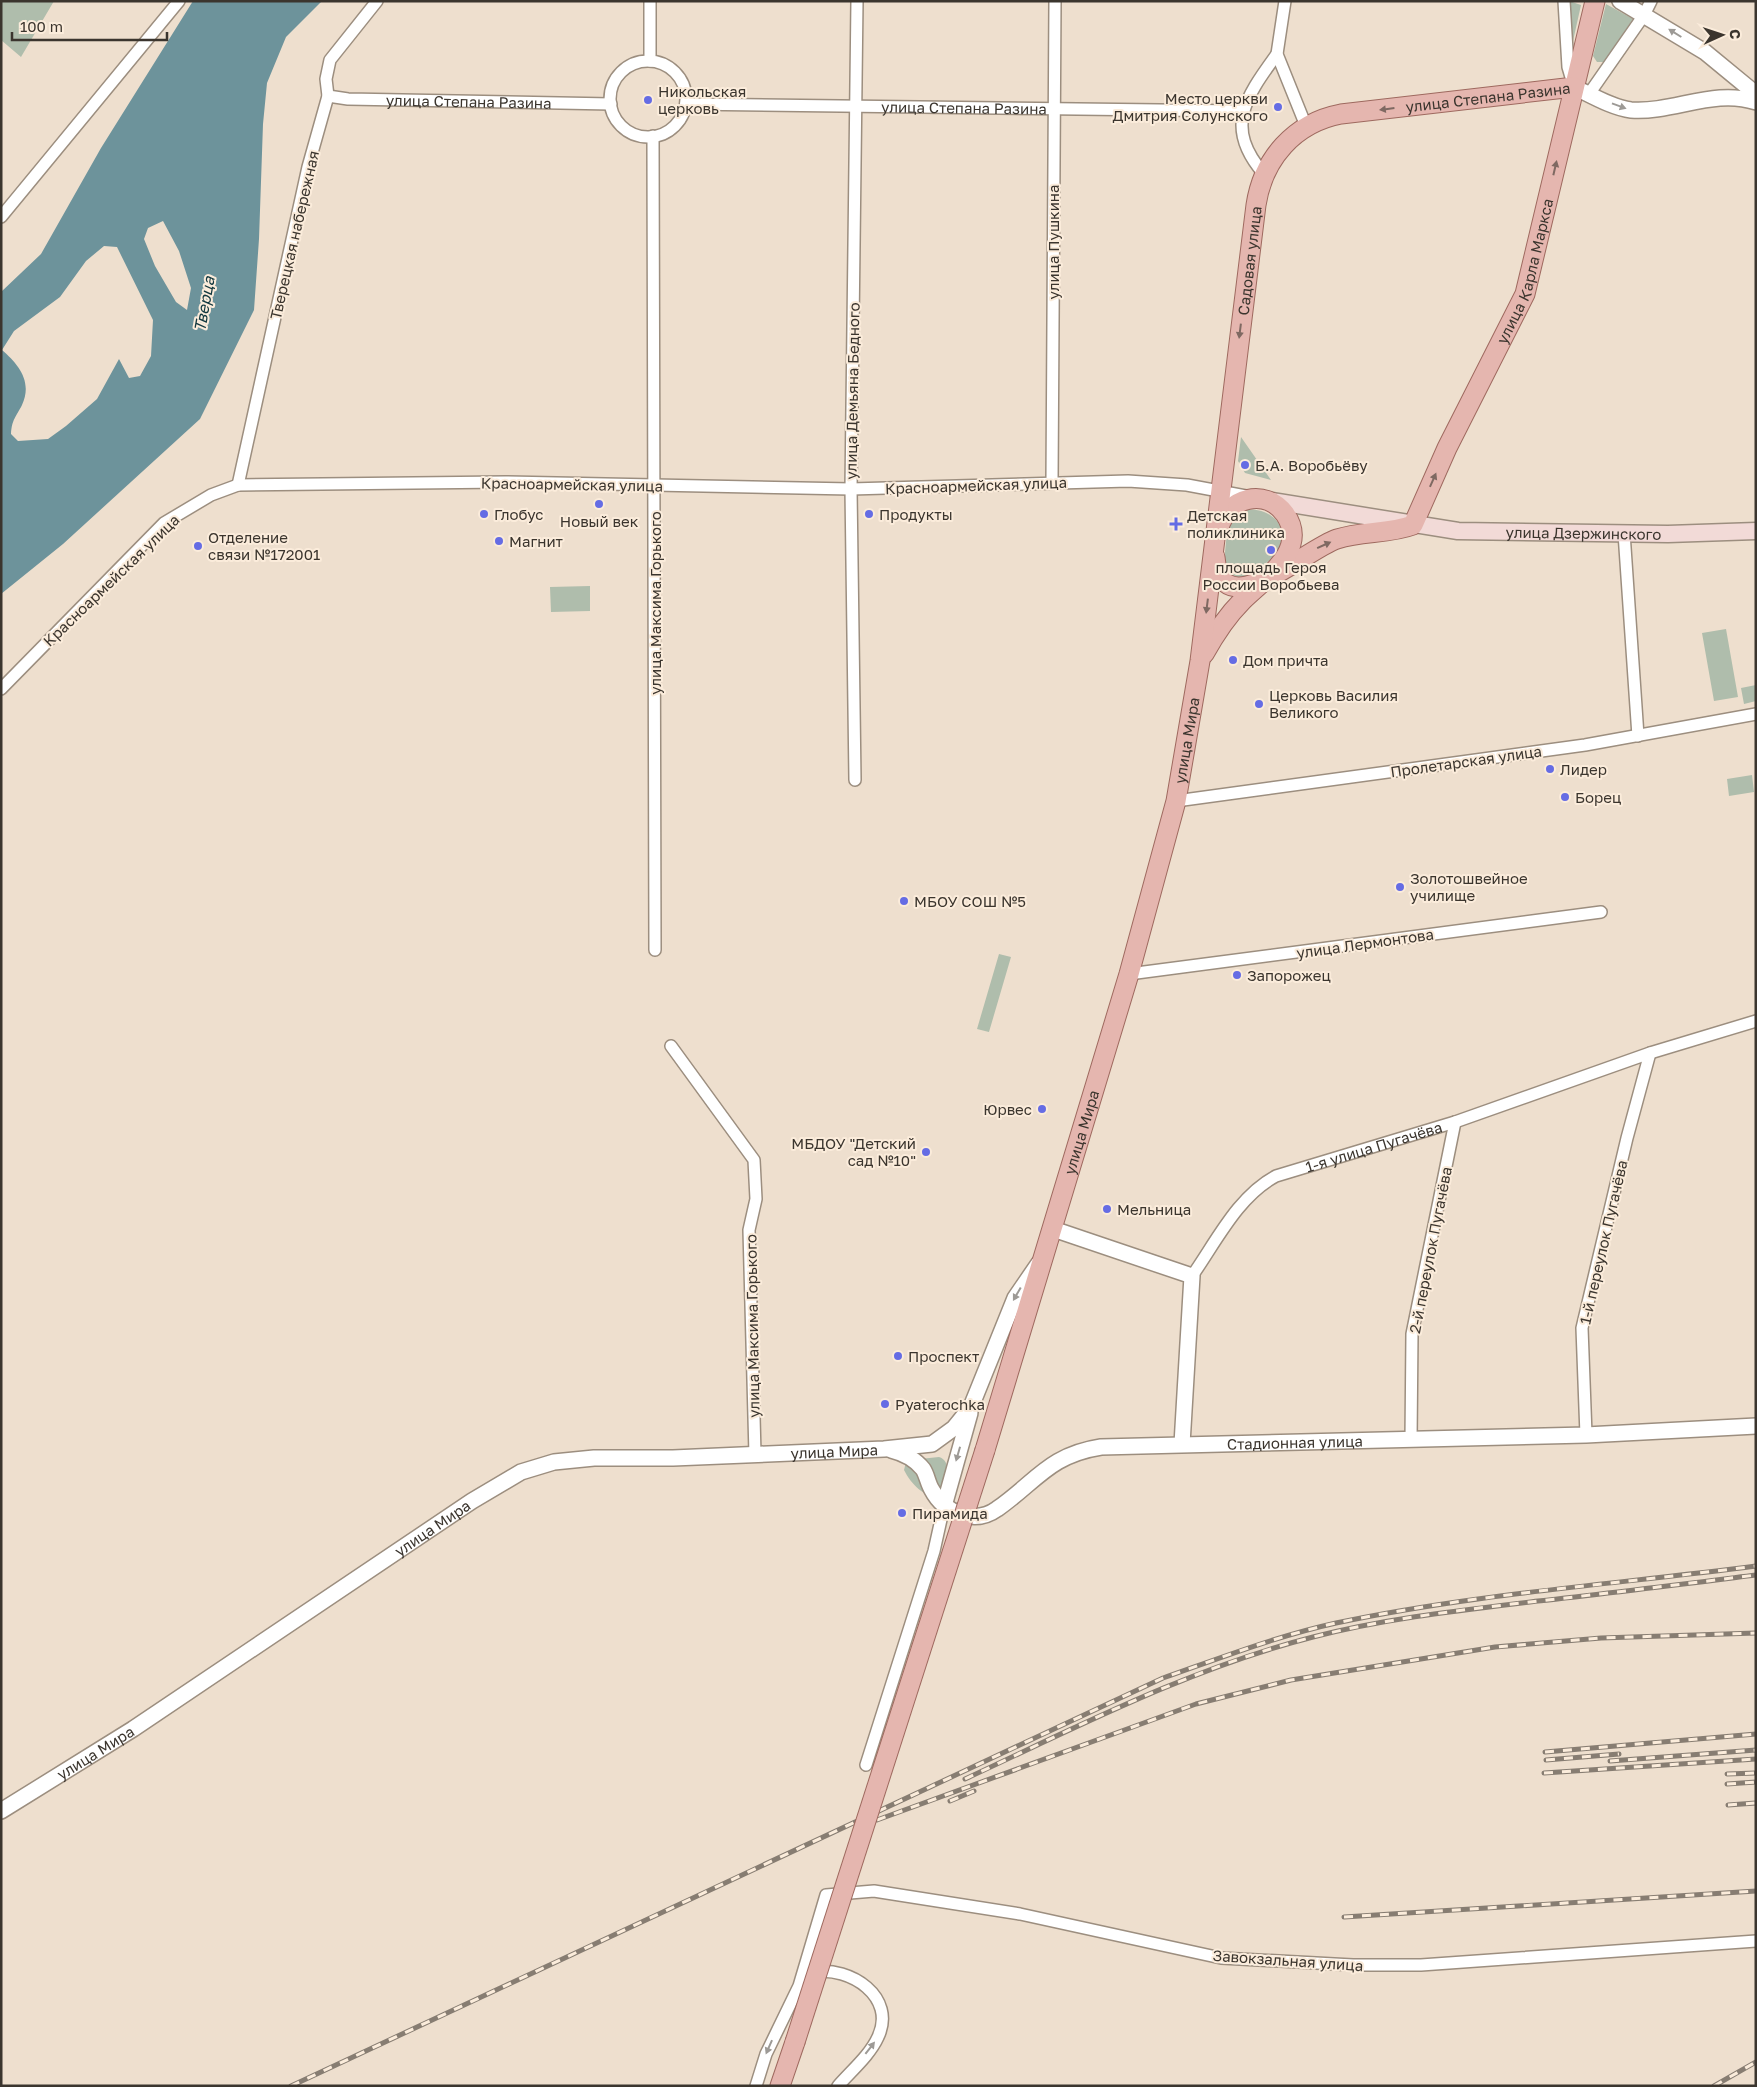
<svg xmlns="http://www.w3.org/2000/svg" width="1757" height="2087" font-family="'Golos Text',sans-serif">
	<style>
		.green { fill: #afbdac }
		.water { fill: #6d939b; fill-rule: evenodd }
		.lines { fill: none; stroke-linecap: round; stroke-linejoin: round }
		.minor-casing { stroke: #9c8e7f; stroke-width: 14 }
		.tertiary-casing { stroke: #9c8e7f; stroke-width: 18 }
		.secondary-casing { stroke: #9c8e7f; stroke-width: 19 }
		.primary-casing { stroke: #9e695f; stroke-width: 21 }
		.minor { stroke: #fff; stroke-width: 11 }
		.tertiary { stroke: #fff; stroke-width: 15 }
		.secondary { stroke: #f2dad7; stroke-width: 16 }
		.primary { stroke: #e5b6af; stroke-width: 19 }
		.rail-casing { stroke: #877d72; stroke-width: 5 }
		.rail { stroke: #fbecdb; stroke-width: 3; stroke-dasharray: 9; stroke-linecap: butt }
		.primary-bridge-casing { stroke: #9e695f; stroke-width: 21; stroke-linecap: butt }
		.primary-bridge { stroke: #e5b6af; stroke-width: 19 }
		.oneway { fill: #9d9a96 }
		.oneway2 { fill: #7f6962 }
		.poi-dot { fill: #656ce4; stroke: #fbecdb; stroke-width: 2 }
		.labels { text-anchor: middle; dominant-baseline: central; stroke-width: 4; stroke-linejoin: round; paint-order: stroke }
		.poi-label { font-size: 15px; fill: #3b352e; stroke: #fbecdb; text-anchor: start }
		.street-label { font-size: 15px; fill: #3b352e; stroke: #fbecdb }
		.water-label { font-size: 16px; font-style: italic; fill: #11373e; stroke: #fbecdb }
	</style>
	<rect width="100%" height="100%" fill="#eedfce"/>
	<path class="green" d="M1 1H54L21 57 1 40Z
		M1569 1 1581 5 1571 50Z
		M1606 4 1633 19 1604 62H1597L1593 56Z
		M1241 437 1271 480 1245 473 1238 461Z
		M1244 510C1270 506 1294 528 1277 553 1273 559 1265 564 1259 568 1249 576 1242 580 1230 575L1224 562 1227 532 1232 517Z
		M590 586V611L551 612 550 587Z
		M1726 629 1738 697 1714 701 1702 633Z
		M1756 685V701L1744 704 1741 688Z
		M1752 775 1754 792 1729 796 1727 779Z
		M999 954 1011 957 989 1032 977 1029Z
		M939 1457C955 1462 943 1486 940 1498 924 1497 911 1484 904 1470L906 1462 910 1460Z"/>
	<path class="water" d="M193 1H322L286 37 267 83 263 124 259 239 254 310 200 419 63 544 1 594V292L41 254 101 148ZM163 221 179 251 191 288 187 310 176 302 155 266 144 239 148 228ZM104 246 117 247 153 320 151 356 140 376 129 378 119 359 97 399 66 426 48 439 18 441 11 434C12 419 16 417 22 405 33 381 18 364 2 350L14 331 60 297 86 261Z"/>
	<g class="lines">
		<g class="minor-casing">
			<g id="minor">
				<path d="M650 1V61"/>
				<path d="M1285 1 1277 54 1306 126"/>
				<path d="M1564 1 1568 67 1573 84"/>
				<circle cx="648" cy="99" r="38"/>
				<path d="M1589 94 1644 15 1651 1"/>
				<path id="s1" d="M328 96 348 99 611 104"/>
				<path id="s2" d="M686 104 1242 111"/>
				<path d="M653 136 655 950"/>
				<path d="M1264 174C1223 127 1246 97 1277 54"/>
				<path d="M1 217 179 1"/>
				<path d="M1052 482 1055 1"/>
				<path d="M238 485 308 167 328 96 326 79 330 60 377 1"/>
				<path d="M1624 533 1638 736"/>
				<path d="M1 689 164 523 211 495 238 485 505 482 851 489 1128 481 1187 485 1251 497"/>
				<path d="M855 780 851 489 857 1"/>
				<path d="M1176 801 1585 745 1756 714"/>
				<path d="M1129 974 1601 912"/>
				<path d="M671 1046 754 1160 756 1199 749 1230 755 1454"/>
				<path id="s3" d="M1192 1276C1216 1242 1238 1196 1276 1176L1455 1122 1650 1053 1756 1021"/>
				<path d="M1586 1435 1582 1328 1627 1138 1650 1053"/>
				<path d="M1411 1440 1412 1334 1455 1122"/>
				<path d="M866 1765 934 1551 944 1506"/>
				<path d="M814 1972C850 1966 897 1997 878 2037 870 2055 851 2071 838 2086"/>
				<path d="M756 2086 766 2054 799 1986 826 1895 874 1891 1020 1914 1221 1958 1353 1965H1421L1756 1941"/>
			</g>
		</g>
		<g class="tertiary-casing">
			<g id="tertiary">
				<path d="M1620 1 1705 52 1756 94"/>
				<path d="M1574 87C1591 95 1613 108 1631 110 1674 113 1714 88 1756 102"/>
				<path d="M1053 1229 1192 1276 1182 1444"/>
				<path id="s4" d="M891 1450C903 1453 915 1459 923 1469 927 1475 928 1484 932 1490 944 1513 975 1525 997 1509 1036 1482 1049 1455 1101 1447L1586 1435 1756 1426"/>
				<path d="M944 1506 970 1413"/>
				<path id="s5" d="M1 1811 133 1729 472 1501 521 1472 554 1462 594 1458H673L884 1449 932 1444 954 1428 971 1407 1015 1298 1039 1263"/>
			</g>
		</g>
		<g class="secondary-casing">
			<g id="secondary">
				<path id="s6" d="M1266 500 1458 531 1668 534 1756 531"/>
			</g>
		</g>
		<g class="primary-casing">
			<g id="primary">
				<path id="s7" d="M1215 557C1221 629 1304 550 1337 539 1362 531 1389 534 1413 525L1447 448 1525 294 1595 1"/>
				<path d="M1204 654C1215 634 1227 616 1242 601 1264 579 1310 550 1285 514 1265 487 1228 498 1219 527"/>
				<path id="s8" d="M985 1450 1129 974 1176 801 1200 661 1256 205C1263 159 1294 123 1341 114L1574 87"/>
				<path d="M780 2086 795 2042"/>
			</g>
		</g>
		<use href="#minor" class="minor"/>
		<use href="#tertiary" class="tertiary"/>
		<use href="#secondary" class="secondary"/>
		<use href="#primary" class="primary"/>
		<g class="rail-casing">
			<path id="rail" d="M1545 1752 1756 1734
				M1546 1760 1619 1754
				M1610 1761 1756 1750
				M1544 1773 1756 1759
				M1727 1774 1756 1773
				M965 1779C1079 1726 1191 1668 1313 1637 1387 1618 1463 1610 1538 1601 1611 1593 1683 1584 1756 1575
				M1727 1784 1756 1782
				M950 1801 974 1791
				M1728 1805 1756 1803
				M877 1820 1196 1704 1291 1680 1495 1647 1601 1638 1756 1633
				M1344 1917 1756 1891
				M291 2086 1163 1678C1220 1658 1277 1636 1336 1623 1473 1594 1617 1584 1756 1566
				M1714 2086 1756 2062"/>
		</g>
		<use href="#rail" class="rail"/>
		<g class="primary-bridge-casing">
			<path id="primary-bridge" d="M795 2042 985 1450"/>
		</g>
		<use href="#primary-bridge" class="primary-bridge"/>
	</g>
	<defs><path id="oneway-solid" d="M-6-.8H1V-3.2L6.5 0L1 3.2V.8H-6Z" transform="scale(1.25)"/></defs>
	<g class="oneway">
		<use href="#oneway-solid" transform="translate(1675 33) rotate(-148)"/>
		<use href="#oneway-solid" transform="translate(1619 106) rotate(20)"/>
		<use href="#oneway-solid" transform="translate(1017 1294) rotate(120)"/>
		<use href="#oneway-solid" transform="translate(958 1454) rotate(106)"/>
		<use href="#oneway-solid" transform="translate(769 2047) rotate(114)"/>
		<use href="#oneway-solid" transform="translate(870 2048) rotate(-52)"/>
	</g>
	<g class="oneway2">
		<use href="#oneway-solid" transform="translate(1387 109) rotate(173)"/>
		<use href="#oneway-solid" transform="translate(1555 168) rotate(-77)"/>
		<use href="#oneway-solid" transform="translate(1240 331) rotate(97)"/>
		<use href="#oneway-solid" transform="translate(1433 480) rotate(-66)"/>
		<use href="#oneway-solid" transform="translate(1324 545) rotate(-24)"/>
		<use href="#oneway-solid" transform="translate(1207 606) rotate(97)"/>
	</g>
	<g class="poi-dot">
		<circle cx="648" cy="100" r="5"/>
		<circle cx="1278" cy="107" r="5"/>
		<circle cx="1245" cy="465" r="5"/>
		<circle cx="599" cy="504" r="5"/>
		<circle cx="484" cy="514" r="5"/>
		<circle cx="869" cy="514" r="5"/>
		<path d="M1173.5 516.5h5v5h5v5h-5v5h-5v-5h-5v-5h5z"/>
		<circle cx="499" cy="541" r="5"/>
		<circle cx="198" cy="546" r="5"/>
		<circle cx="1271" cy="550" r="5"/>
		<circle cx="1233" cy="660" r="5"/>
		<circle cx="1259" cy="704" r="5"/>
		<circle cx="1550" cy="769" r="5"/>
		<circle cx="1565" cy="797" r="5"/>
		<circle cx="1400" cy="887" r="5"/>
		<circle cx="904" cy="901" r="5"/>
		<circle cx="1237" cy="975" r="5"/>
		<circle cx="1042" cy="1109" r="5"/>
		<circle cx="926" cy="1152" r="5"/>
		<circle cx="1107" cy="1209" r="5"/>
		<circle cx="898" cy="1356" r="5"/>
		<circle cx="885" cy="1404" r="5"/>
		<circle cx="902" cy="1513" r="5"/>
	</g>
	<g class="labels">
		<g class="poi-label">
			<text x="658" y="91">Никольская<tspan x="658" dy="17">церковь</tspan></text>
			<text x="1268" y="98" text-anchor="end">Место церкви<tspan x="1268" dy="17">Дмитрия Солунского</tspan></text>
			<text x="1255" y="465">Б.А. Воробьёву</text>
			<text x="494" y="514">Глобус</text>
			<text x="879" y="514">Продукты</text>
			<text x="1187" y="515">Детская<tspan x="1187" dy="17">поликлиника</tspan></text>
			<text x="599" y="521" text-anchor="middle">Новый век</text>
			<text x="208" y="537">Отделение<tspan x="208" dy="17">связи №172001</tspan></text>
			<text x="509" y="541">Магнит</text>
			<text x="1271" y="567" text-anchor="middle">площадь Героя<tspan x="1271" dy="17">России Воробьева</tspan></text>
			<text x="1243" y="660">Дом причта</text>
			<text x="1269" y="695">Церковь Василия<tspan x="1269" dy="17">Великого</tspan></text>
			<text x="1560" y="769">Лидер</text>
			<text x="1575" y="797">Борец</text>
			<text x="1410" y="878">Золотошвейное<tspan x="1410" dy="17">училище</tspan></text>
			<text x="914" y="901">МБОУ СОШ №5</text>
			<text x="1247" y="975">Запорожец</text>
			<text x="1032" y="1109" text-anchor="end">Юрвес</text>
			<text x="916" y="1143" text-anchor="end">МБДОУ "Детский<tspan x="916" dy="17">сад №10"</tspan></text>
			<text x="1117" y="1209">Мельница</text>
			<text x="908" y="1356">Проспект</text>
			<text x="895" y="1404">Pyaterochka</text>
			<text x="912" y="1513">Пирамида</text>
		</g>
		<g class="street-label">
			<text stroke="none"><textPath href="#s8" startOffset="1559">улица Степана Разина</textPath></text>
			<text stroke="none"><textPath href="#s1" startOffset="141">улица Степана Разина</textPath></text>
			<text stroke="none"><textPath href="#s2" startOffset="278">улица Степана Разина</textPath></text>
			<text transform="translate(294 235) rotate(-77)">Тверецкая набережная</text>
			<text transform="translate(1053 242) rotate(-90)">улица Пушкина</text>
			<text stroke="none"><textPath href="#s8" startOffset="1222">Садовая улица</textPath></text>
			<text stroke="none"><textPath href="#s7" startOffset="509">улица Карла Маркса</textPath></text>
			<text transform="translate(852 391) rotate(-89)">улица Демьяна Бедного</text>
			<text transform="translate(572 484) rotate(1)">Красноармейская улица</text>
			<text transform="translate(976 485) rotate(-2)">Красноармейская улица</text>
			<text stroke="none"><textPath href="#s6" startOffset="320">улица Дзержинского</textPath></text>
			<text transform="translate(111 580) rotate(-44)">Красноармейская улица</text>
			<text transform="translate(655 603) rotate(-90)">улица Максима Горького</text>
			<text stroke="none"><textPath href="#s8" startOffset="738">улица Мира</textPath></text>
			<text transform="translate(1466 761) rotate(-8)">Пролетарская улица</text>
			<text transform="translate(1365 943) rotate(-8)">улица Лермонтова</text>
			<text stroke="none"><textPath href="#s8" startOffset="332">улица Мира</textPath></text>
			<text stroke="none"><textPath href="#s3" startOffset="234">1-я улица Пугачёва</textPath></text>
			<text transform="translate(1603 1242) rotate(-77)">1-й переулок Пугачёва</text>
			<text transform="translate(1430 1250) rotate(-79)">2-й переулок Пугачёва</text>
			<text transform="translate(752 1326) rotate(-91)">улица Максима Горького</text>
			<text stroke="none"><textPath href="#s4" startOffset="454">Стадионная улица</textPath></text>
			<text stroke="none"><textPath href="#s5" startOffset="936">улица Мира</textPath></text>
			<text stroke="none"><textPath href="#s5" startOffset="516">улица Мира</textPath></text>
			<text stroke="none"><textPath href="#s5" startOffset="111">улица Мира</textPath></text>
			<text transform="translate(1288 1960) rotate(4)">Завокзальная улица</text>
		</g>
		<g class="water-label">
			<text transform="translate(204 304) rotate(-80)">Тверца</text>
		</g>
	</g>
	<rect width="1757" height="2087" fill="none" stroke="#3b352e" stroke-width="5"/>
	<g transform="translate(1722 35) rotate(87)" stroke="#fbecdb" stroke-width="4" paint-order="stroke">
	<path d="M0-4L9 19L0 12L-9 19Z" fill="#3b352e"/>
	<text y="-8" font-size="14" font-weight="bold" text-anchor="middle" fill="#3b352e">С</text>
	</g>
	<path d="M12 32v8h155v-8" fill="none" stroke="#3b352e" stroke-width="2.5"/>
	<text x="20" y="32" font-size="15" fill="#3b352e" stroke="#fbecdb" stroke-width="4" paint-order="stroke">100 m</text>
</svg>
